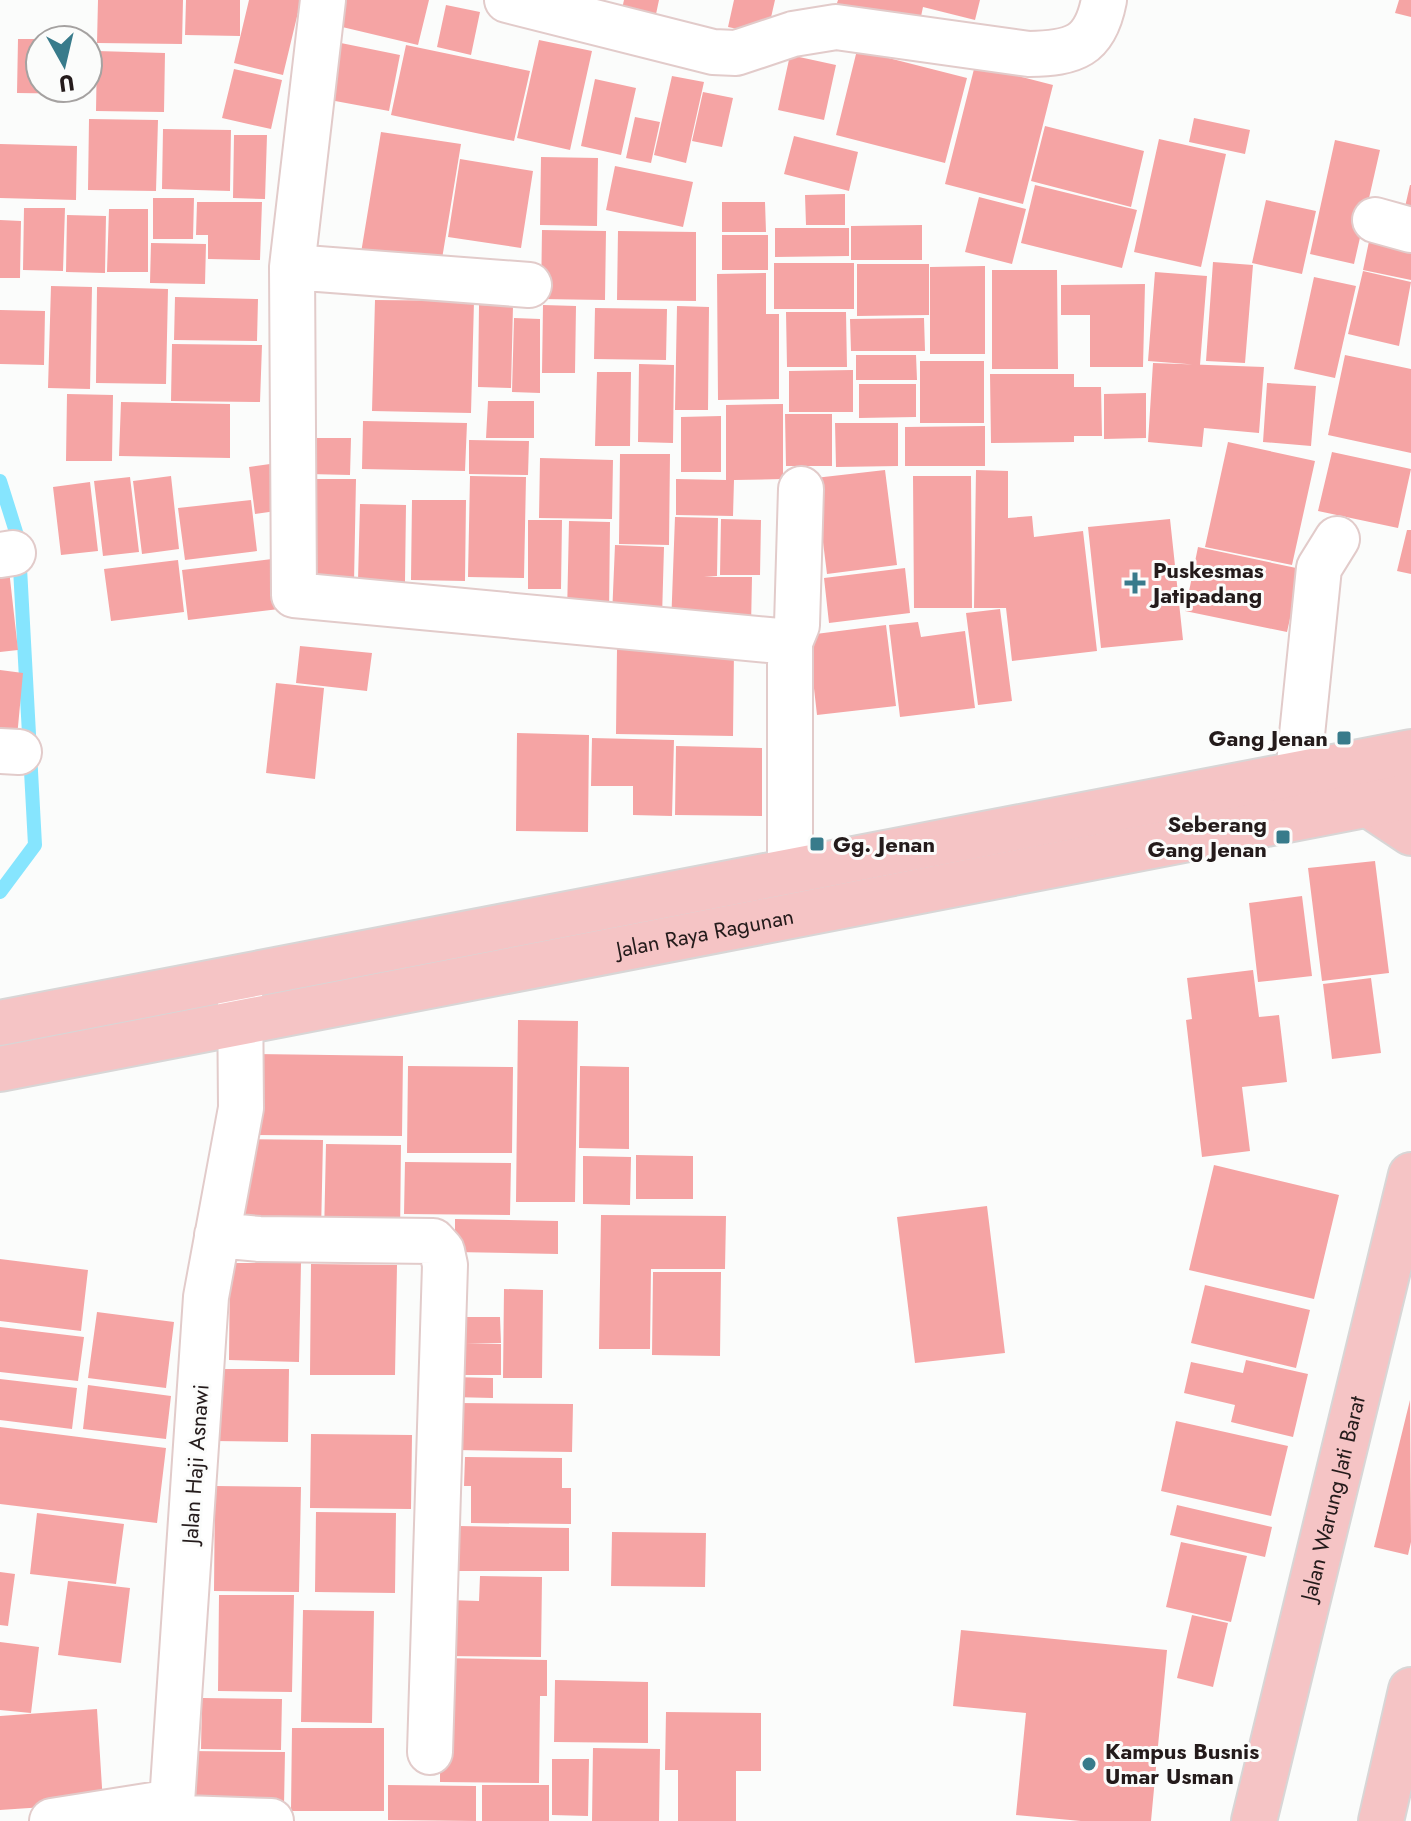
<svg xmlns="http://www.w3.org/2000/svg" width="1411" height="1821" font-family="Jost,sans-serif">
	<style>
		.lines { fill: none; stroke-linecap: round; stroke-linejoin: round }
		.stream { stroke: #86e5fe; stroke-width: 14 }
		.building { fill: #f5a4a4 }
		.minor-casing { stroke: #e2cbca; stroke-width: 48 }
		.major-casing { stroke: #d8d6d6; stroke-width: 48 }
		.minor { stroke: #fff; stroke-width: 44 }
		.major { stroke: #f5c4c5; stroke-width: 44 }
		.poi-dot { fill: #387b8b; stroke: #fbfcfb; stroke-width: 3 }
		.labels { text-anchor: middle; dominant-baseline: central; stroke-width: 6; stroke-linejoin: round; paint-order: stroke }
		.poi-label { font-size: 22px; font-weight: bold; fill: #241b1b; stroke: #fbfcfb; text-anchor: start }
		.street-label { font-size: 22px; fill: #241b1b; stroke: #fbfcfb }
	</style>
	<rect width="100%" height="100%" fill="#fbfcfb"/>
	<g class="lines">
		<path class="stream" d="M0 481 16 532 20 568 35 845 0 892"/>
	</g>
	<path class="building" d="M98 0H183L182 44 97 43Z
		M186 0H240V36L185 35Z
		M249 0H301L283 75 234 63Z
		M344 0H429L418 45 338 26Z
		M624 0H659L652 33 618 26Z
		M734 0H775L767 35 728 27Z
		M838 0H980L975 20 923 7 919 26 836 6Z
		M1399 0H1411V17L1395 13Z
		M446 5 480 12 471 55 437 47Z
		M18 39H40V88H87L86 94 17 93Z
		M539 40 592 51 570 150 517 138Z
		M331 41 400 55 389 111 319 98Z
		M406 45 530 71 514 141 391 115Z
		M857 50 967 78 945 163 836 135Z
		M97 51 165 53 164 112 96 111Z
		M790 55 836 65 824 120 778 110Z
		M975 65 1053 85 1023 204 945 184Z
		M234 69 282 80 271 129 222 118Z
		M672 76 704 82 686 163 654 155Z
		M595 79 636 88 621 155 581 146Z
		M703 92 733 98 722 147 692 141Z
		M635 117 660 122 651 163 626 158Z
		M1194 118 1250 130 1245 154 1189 142Z
		M89 119 158 120 156 191 88 190Z
		M1045 126 1144 151 1131 207 1031 181Z
		M163 129 231 130 230 191 162 189Z
		M381 132 461 144 440 271 360 259Z
		M234 135H267L265 199 233 198Z
		M794 136 858 152 849 191 784 174Z
		M1159 139 1226 154 1201 267 1134 252Z
		M1335 140 1380 150 1354 264 1310 254Z
		M0 144 77 146 76 200 0 198Z
		M541 157 598 158 597 226 540 225Z
		M460 159 533 171 521 248 448 237Z
		M615 166 693 182 683 227 606 210Z
		M1035 185 1137 210 1122 268 1021 243Z
		M1410 185H1411V222L1402 220Z
		M845 194V225H806L805 195Z
		M979 197 1026 209 1012 264 965 252Z
		M153 198H194L193 239H153Z
		M1266 200 1316 211 1302 274 1252 263Z
		M197 202H262L260 260 208 259V235H196Z
		M722 202H765L766 232H722Z
		M24 208H65L63 271 23 270Z
		M109 209H148V272H107Z
		M67 215 106 216 105 273 66 272Z
		M0 220 21 221 20 278H0Z
		M922 225V260H851V226Z
		M1372 227 1411 235V280L1363 270Z
		M775 228H849V256L775 257Z
		M542 230 606 231 605 300 541 299Z
		M618 231 696 232V301L617 300Z
		M722 235H768V270H722Z
		M151 243 206 244 205 284 150 283Z
		M1213 262 1253 265 1245 363 1206 361Z
		M774 263H854V309H774Z
		M857 264H929V315L857 316Z
		M985 266V354H930V267Z
		M992 270H1057L1058 369H992Z
		M1363 271 1411 282 1399 346 1348 334Z
		M1155 272 1207 276 1200 365 1148 361Z
		M766 273V314H779V399L718 400 717 274Z
		M1314 277 1356 286 1335 378 1294 369Z
		M1145 284 1143 367H1090V315H1061V285Z
		M51 286 92 287 90 389 48 388Z
		M97 287 168 289 166 384 96 383Z
		M175 297 258 299 257 341 174 340Z
		M375 300 474 301 471 413 372 411Z
		M479 305 513 306 511 388 478 387Z
		M543 305 576 306 575 373H542Z
		M677 306 709 307 708 410H675Z
		M595 308 667 309 666 360 594 359Z
		M0 310 45 311 44 365 0 364Z
		M786 312H846L847 367H787Z
		M514 318 540 319V393L512 392Z
		M924 318 925 351H851L850 319Z
		M172 344 262 345 260 402 171 401Z
		M856 355H916L917 380H856Z
		M1345 355 1411 369V453L1328 435Z
		M920 361H984V423H920Z
		M1153 363 1264 367 1259 433 1204 428 1202 447 1148 442Z
		M639 364 674 365 673 443 638 442Z
		M853 370V412H789V371Z
		M597 372H631L630 446H595Z
		M990 374H1074V387H1101L1102 436H1074V442L991 443Z
		M1267 383 1316 386 1311 446 1263 442Z
		M859 384H916V417L859 418Z
		M1146 393V438L1104 439V394Z
		M67 394 113 395 112 461H66Z
		M488 401H534V438H486Z
		M121 402 230 404V458L119 456Z
		M783 404V479L734 480 733 516 676 515V479L726 480V405Z
		M785 414H832V466H786Z
		M721 416V472H681V417Z
		M363 421 467 423 465 471 362 469Z
		M835 423H898V466L836 467Z
		M985 426V466H905V427Z
		M310 438H351L350 475 309 474Z
		M469 440 529 441 528 475 469 474Z
		M1228 442 1315 461 1292 565 1205 547Z
		M1332 452 1411 469 1398 528 1318 511Z
		M620 454H670L669 545 619 544Z
		M540 458 613 460 612 519 539 518Z
		M270 464 276 511 255 514 249 467Z
		M885 470 897 565 827 574 815 478Z
		M976 470 1008 471V518L1032 516 1034 537 1083 531 1097 651 1012 661 1006 608H974Z
		M171 476 179 549 142 554 133 481Z
		M470 476 526 477 524 578 468 577Z
		M913 476H971L972 608H914Z
		M130 477 139 552 103 556 94 481Z
		M305 479H356L354 583H303Z
		M90 482 98 551 61 555 53 487Z
		M251 500 257 551 185 560 178 508Z
		M412 500H466L465 581 411 580Z
		M360 504 406 505 405 582 358 581Z
		M675 517 718 518 717 576 704 577H752L751 627 671 626Z
		M721 519 761 520 760 575H720Z
		M1170 519 1183 640 1101 648 1088 527Z
		M528 520H562L561 589H528Z
		M569 521 610 522 609 615H567Z
		M1407 530H1411V574L1397 571Z
		M615 545 664 547 662 617 612 616Z
		M1198 547 1301 569 1287 632 1185 611Z
		M272 559 279 609 188 620 182 570Z
		M178 560 184 612 111 621 104 569Z
		M0 561H8L18 650 0 652Z
		M905 568 910 613 829 623 824 578Z
		M1000 609 1012 701 978 705 966 613Z
		M918 622 921 637 965 631 975 708 900 717 889 625Z
		M886 625 896 706 817 715 808 635Z
		M300 646 372 653 367 691 296 683Z
		M617 649 734 651 733 736 616 734Z
		M0 670 23 673 16 748 0 747Z
		M276 683 324 688 315 779 266 773Z
		M517 733 589 735 588 832 516 831Z
		M592 738 674 740 672 816 633 815V786H591Z
		M676 746 762 748V816L675 815Z
		M1375 861 1389 973 1322 981 1308 868Z
		M1302 896 1312 976 1258 982 1249 903Z
		M1253 970 1259 1017 1279 1015 1287 1082 1242 1087 1250 1151 1202 1157 1186 1020 1192 1019 1187 978Z
		M1371 978 1381 1053 1332 1059 1323 984Z
		M518 1020 578 1021 575 1202H516Z
		M256 1054 403 1056 402 1136 254 1135Z
		M408 1066 513 1067 512 1153H407Z
		M580 1066 629 1067V1149L579 1148Z
		M238 1139 323 1140 321 1232 237 1231Z
		M326 1144 401 1145 400 1237 324 1236Z
		M636 1155 693 1156V1199H636Z
		M583 1156 631 1157 630 1205 583 1204Z
		M405 1162 511 1163 510 1215 404 1214Z
		M1214 1165 1339 1195 1314 1299 1189 1270Z
		M987 1206 1005 1353 915 1363 897 1217Z
		M601 1215 726 1216 725 1269H651L650 1349H599Z
		M455 1219 558 1221V1254L455 1252Z
		M0 1259 88 1270 81 1331 0 1321Z
		M230 1263H301L299 1362 229 1360Z
		M311 1264 397 1265 395 1375H310Z
		M653 1272H721L720 1356 652 1355Z
		M1205 1285 1310 1310 1296 1368 1191 1343Z
		M504 1289 543 1290 542 1378H503Z
		M97 1312 174 1322 166 1388 88 1378Z
		M454 1317H500L501 1343 466 1344H501V1375H453Z
		M0 1327 84 1337 78 1381 0 1372Z
		M1246 1360 1308 1374 1293 1437 1231 1422 1235 1405 1184 1393 1191 1362 1243 1373Z
		M214 1369H289L288 1442 214 1441Z
		M453 1377 493 1378V1398L452 1397Z
		M0 1379 77 1388 72 1429 0 1420Z
		M88 1385 171 1396 166 1439 83 1429Z
		M1410 1400 1411 1542 1408 1555 1374 1547Z
		M457 1403 573 1404 572 1452 456 1450Z
		M1176 1421 1288 1446 1271 1516 1161 1491Z
		M0 1427 166 1448 157 1523 0 1504Z
		M311 1434 412 1435 411 1509 310 1508Z
		M465 1457 562 1458V1488H571V1524L471 1523V1486H464Z
		M215 1486 301 1487 299 1592 214 1591Z
		M1177 1505 1272 1527 1265 1557 1170 1535Z
		M316 1512 396 1513 395 1593 315 1592Z
		M37 1513 124 1524 116 1584 30 1574Z
		M459 1526 569 1528V1571H459Z
		M612 1532 706 1533 705 1587 611 1586Z
		M1181 1542 1247 1556 1231 1622 1166 1607Z
		M0 1572 15 1574 8 1626 0 1625Z
		M480 1576 542 1577 541 1657 448 1656 449 1600 479 1601Z
		M68 1581 130 1588 121 1663 58 1655Z
		M219 1595H294L292 1692 218 1691Z
		M303 1610 374 1611 372 1723 301 1722Z
		M1192 1615 1228 1623 1213 1687 1177 1678Z
		M961 1630 1167 1650 1151 1821H1081L1016 1815 1026 1713 953 1706Z
		M0 1642 39 1647 31 1713 0 1710Z
		M440 1658 547 1660V1696H540L539 1783 440 1782Z
		M555 1680 648 1682V1743L554 1742Z
		M202 1698 282 1699 281 1750 201 1749Z
		M97 1709 103 1803 0 1810V1716Z
		M666 1712 761 1713V1771H736V1821H678V1770H665Z
		M292 1728H384V1811H291Z
		M593 1748 660 1749 659 1821H592Z
		M189 1751 285 1752 284 1806 188 1805Z
		M552 1759H589L588 1816 552 1815Z
		M388 1785 476 1786V1821L388 1820Z
		M482 1785H549V1821H482Z"/>
	<g class="lines">
		<g class="minor-casing">
			<path id="minor" d="M323 0 292 267 294 595 790 642
				M507 0 713 52 736 53 793 34 836 27 1029 54C1074 53 1095 47 1104 0
				M1375 220 1411 230
				M292 267 529 285
				M0 555 13 553
				M0 751 19 752
				M1298 774 1319 568 1337 539
				M790 870V642L797 625 801 489
				M240 985 241 1108 206 1297 172 1802 175 1811 184 1818 271 1821
				M217 1235 259 1239 433 1241 442 1251 445 1265 430 1752
				M52 1821 172 1802"/>
		</g>
		<g class="major-casing">
			<g id="major">
				<path d="M1366 803 1411 833"/>
				<path d="M0 1023 1411 752"/>
				<path id="s1" d="M0 1069 1411 796"/>
				<path id="s2" d="M1254 1821 1411 1175"/>
				<path d="M1381 1821 1411 1690"/>
			</g>
		</g>
		<use href="#minor" class="minor"/>
		<use href="#major" class="major"/>
	</g>
	<g class="poi-dot">
		<path d="M1131 571h8v8h8v8h-8v8h-8v-8h-8v-8h8z"/>
		<rect x="1336" y="730" width="16" height="16" rx="4"/>
		<rect x="1275" y="829" width="16" height="16" rx="4"/>
		<rect x="809" y="836" width="16" height="16" rx="4"/>
		<circle cx="1089" cy="1764" r="8"/>
	</g>
	<g class="labels">
		<g class="poi-label">
			<text x="1153" y="570">Puskesmas<tspan x="1153" dy="25">Jatipadang</tspan></text>
			<text x="1328" y="738" text-anchor="end">Gang Jenan</text>
			<text x="1267" y="824" text-anchor="end">Seberang<tspan x="1267" dy="25">Gang Jenan</tspan></text>
			<text x="833" y="844">Gg. Jenan</text>
			<text x="1105" y="1751">Kampus Busnis<tspan x="1105" dy="25">Umar Usman</tspan></text>
		</g>
		<g class="street-label">
			<text stroke="none"><textPath href="#s1" startOffset="718">Jalan Raya Ragunan</textPath></text>
			<text transform="translate(195 1464) rotate(-86)">Jalan Haji Asnawi</text>
			<text stroke="none"><textPath href="#s2" startOffset="332">Jalan Warung Jati Barat</textPath></text>
		</g>
	</g>
	<g transform="translate(64 64) rotate(172)"><circle r="38" fill="#fbfcfb" stroke="#a5a2a1" stroke-width="2"/>
	<path d="M0-6L14 30L0 20L-14 30Z" fill="#387b8b"/>
	<text y="-12" font-size="22" font-weight="bold" text-anchor="middle" fill="#241b1b">U</text>
	</g>
</svg>
